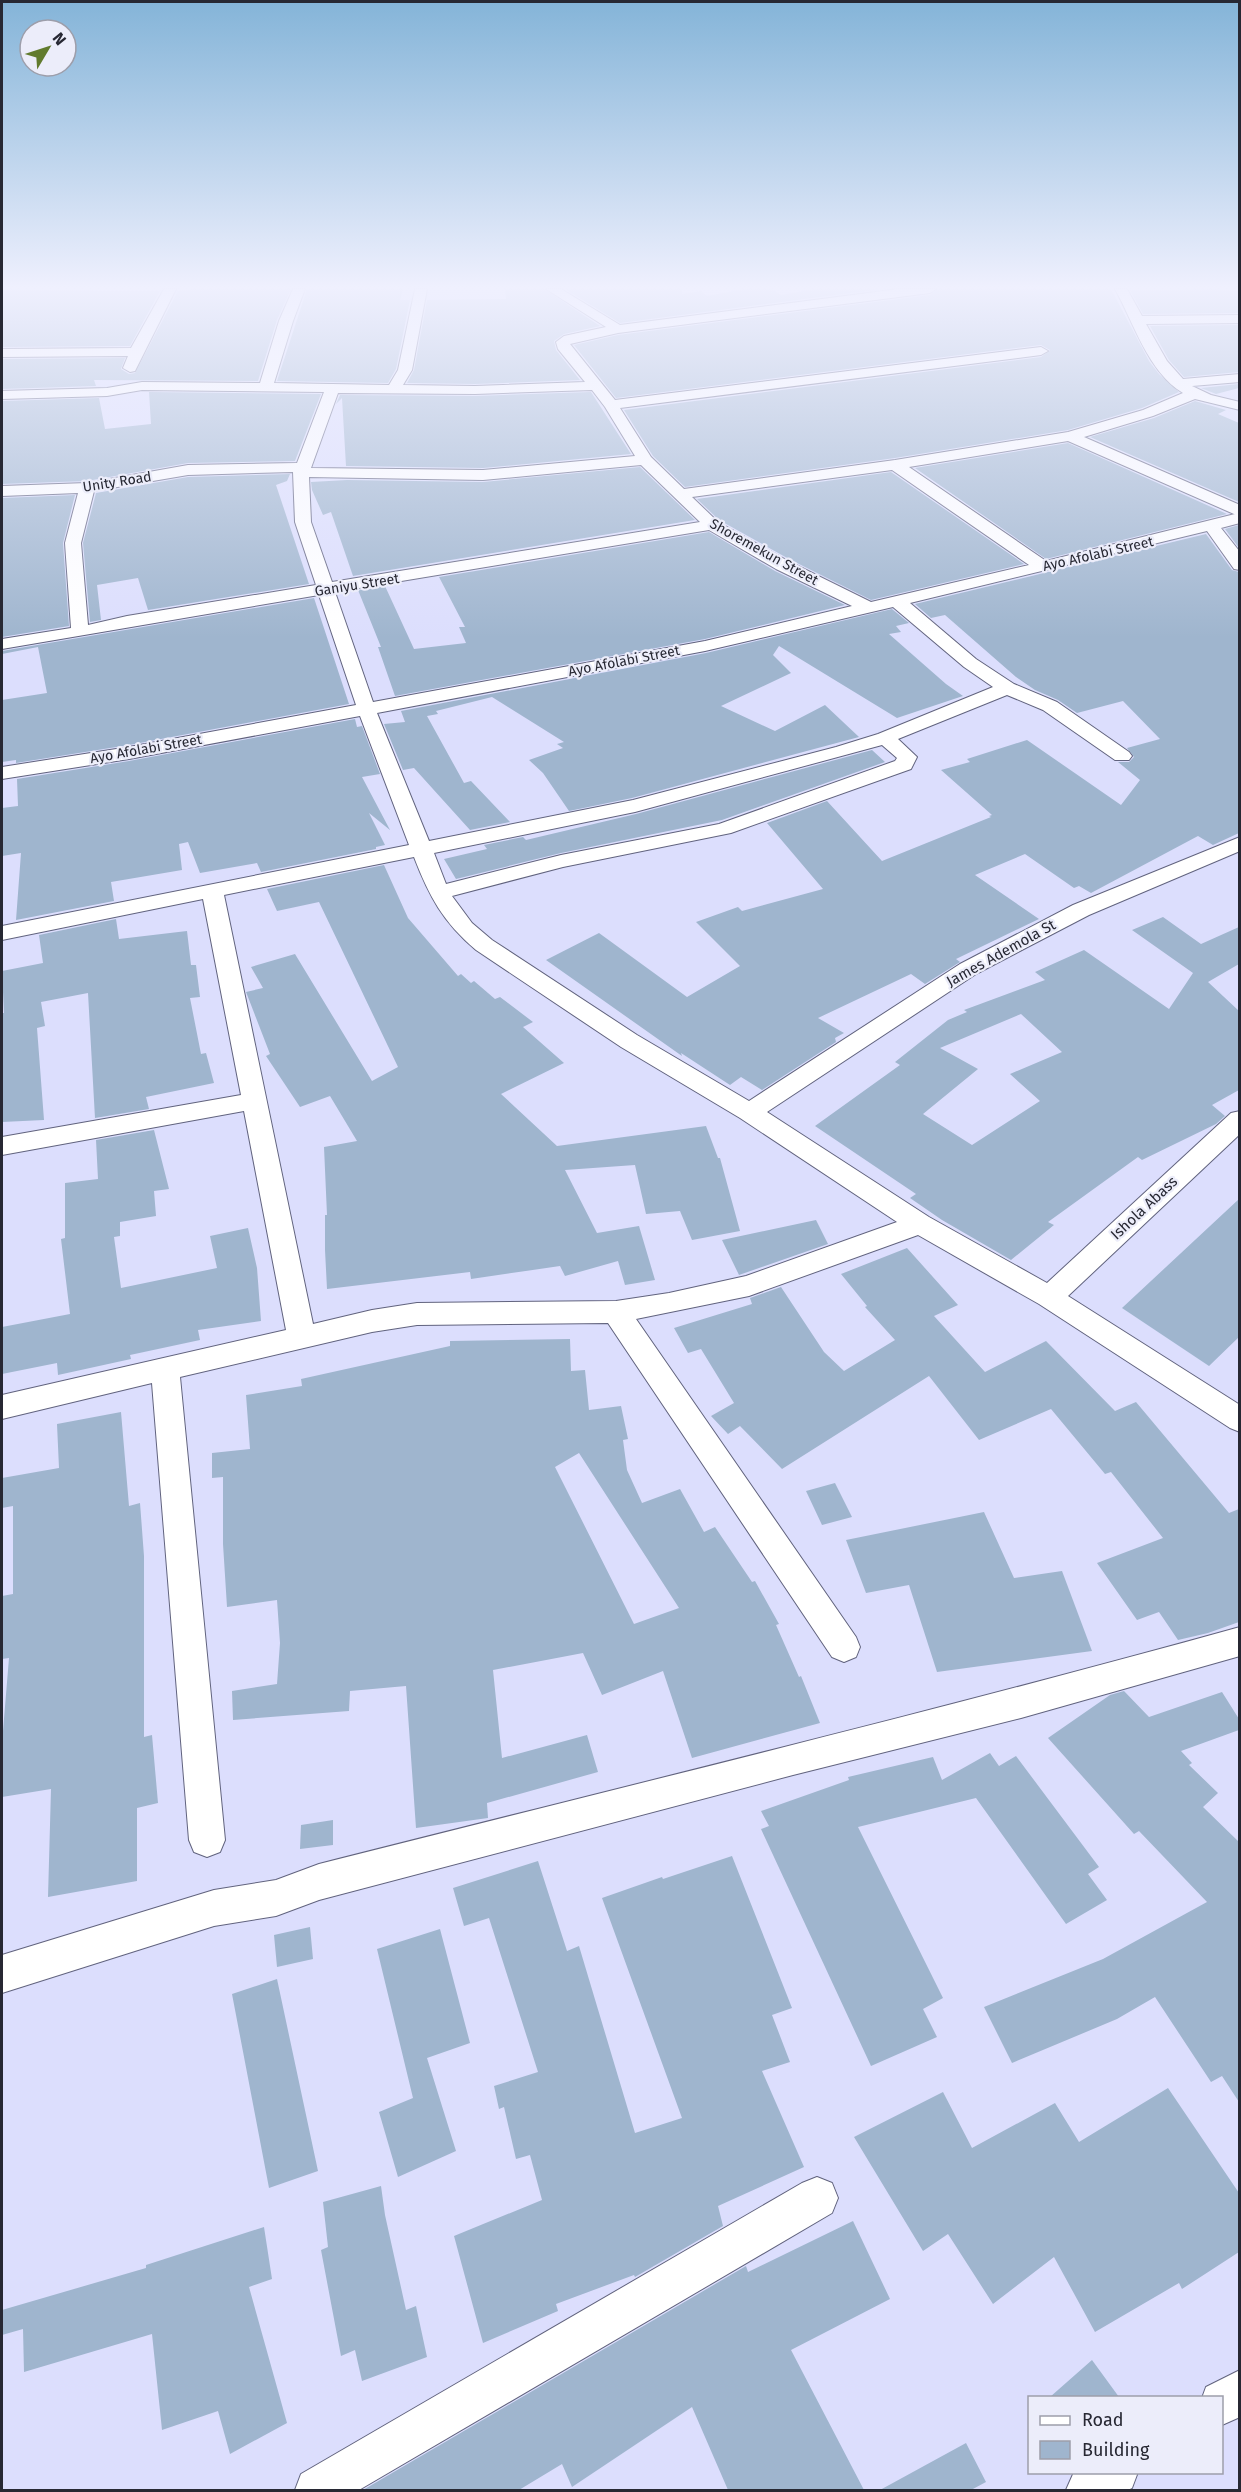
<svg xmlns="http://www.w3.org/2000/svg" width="1241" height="2492" font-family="'Fira Sans',sans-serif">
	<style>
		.building { fill: #9fb5ce; fill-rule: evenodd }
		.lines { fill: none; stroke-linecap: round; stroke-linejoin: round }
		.street-casing { stroke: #61637e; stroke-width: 2 }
		.street { fill: #fff; fill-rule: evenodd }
		.labels { text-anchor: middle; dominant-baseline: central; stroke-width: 4.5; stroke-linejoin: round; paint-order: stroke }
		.far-street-label { font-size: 14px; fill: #272833; stroke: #ecedfa }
		.street-label { font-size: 15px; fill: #272833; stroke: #ecedfa }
	</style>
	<rect width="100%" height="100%" fill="#dcdefd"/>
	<path class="building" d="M2 289 97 291H160L130 346 2 347Z
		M192 289H291L277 320 258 381 94 380 96 386 2 389V359L125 358 121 369 129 374 135 373 178 291Z
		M307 289H403L400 300H410L396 369 388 383 277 381Z
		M505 289H544L600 326 564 334 554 341 556 350 580 380 475 384 407 383 414 370 427 300 506 299Z
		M565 289H682V294L701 291 707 296 744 289H771L781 295 815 289H881L620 323Z
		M938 289H1111L1149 361 1159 374 1179 392 1142 408 1068 430 895 458 685 487 653 456 624 410 1041 357 1050 350 1041 345 616 398 574 345 618 335 930 295Z
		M1215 289 1239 291V313L1143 314 1130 290Z
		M1239 325V372L1184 377 1169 360 1150 326Z
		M1239 384V388L1216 394 1201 388Z
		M149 392 321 394 295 461 188 463 87 481 2 484V401L99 398 105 429 151 424Z
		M591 392 631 454 483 468 346 466 342 398 336 404 340 395 475 396Z
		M1195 401 1226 410 1218 414 1239 423V502L1090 437 1154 418Z
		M1068 443 1227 514 1046 559 915 468Z
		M640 467 695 520 353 576 331 512 323 515 312 490 311 482 347 480 483 482Z
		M891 472 1024 564 871 600 789 559 719 520 697 499Z
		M290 474 287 481 276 485 309 584 148 610 138 578 97 585 101 620 90 622 83 543 96 493 188 477Z
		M75 495 63 543 69 626 2 637V498Z
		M1239 525V548L1225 529Z
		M709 532 775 571 845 605 705 639 395 696 378 647H381L358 590 385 586 414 649 466 643 459 627H465L439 577Z
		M1206 534 1232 570 1239 572V833L1213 845 1198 836 1091 893 1079 886 1074 888 1025 854 975 875 1039 919 956 959 960 962 925 984 911 974 818 1018 844 1033 835 1038 836 1042 762 1090 741 1077 730 1085 681 1053 682 1056 546 960 599 933 687 997 740 966 696 922 738 907 742 911 823 889 767 823 827 801 882 861 991 817 989 816 992 815 941 770 970 762 967 759 1027 740 1121 805 1140 780 1118 762H1129L1134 757 1127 748 1160 739 1123 701 1077 713 1058 700 1035 690 1016 677 945 615 931 618 915 604Z
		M314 598 349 704 129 745 16 763V760L2 762V700L47 693 38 647 2 654V651Z
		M892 609 909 623 896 626 901 632 889 634 946 684 963 696 897 718 779 646 773 655 791 673 721 706 775 731 825 705 859 737 632 798 569 811 543 773 529 760 563 748 557 744 564 742 492 697 436 711 438 714 427 716 464 783 471 781 510 822 470 830 414 768 403 770 384 724 405 722 401 711 706 653Z
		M355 719 357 727 362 726 380 774 362 777 390 830 369 813 385 845 376 847V849L261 872 257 863 200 873 188 842 179 844 182 870 111 882 114 901 16 920 21 853 2 856V808L18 806 17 779 129 761Z
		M872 750 885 762 722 820 561 853 456 879 444 859 487 849 484 845 523 837 526 840 636 814Z
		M384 865 408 918 458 976 461 974 471 983 474 981 495 999 500 997 533 1022 523 1027 564 1063 501 1094 557 1146 706 1126 718 1158H720L740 1231 692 1240 680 1211 646 1214 635 1165 565 1170 597 1233 639 1226 655 1280 625 1285 618 1261 565 1276 560 1266 471 1279 470 1272 327 1289 325 1250V1215H327L324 1147 357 1141 330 1096 300 1107 266 1056 270 1054 246 992 263 988 251 967 295 954 372 1081 398 1067 319 902 277 911 267 889Z
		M1163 917 1201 944 1239 927V964L1208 982 1239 1011V1090L1212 1105 1225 1116 1216 1124 1142 1160 1138 1157 1048 1222 1054 1225 1011 1260 942 1220 910 1198 916 1194 815 1126 900 1065 895 1062 948 1020 967 1012 964 1010 1045 980 1035 972 1084 950 1169 1009 1193 973 1132 930ZM1021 1014 1062 1052 1010 1074 1040 1101 972 1145 923 1114 978 1069 940 1048Z
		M116 919 119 939 187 931 191 965H196L200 997 190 998 201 1054 206 1053 214 1083 146 1097 149 1109 95 1118 88 993 41 1002 45 1026 37 1028 44 1120 2 1122V1013H4L2 971 43 963 39 935Z
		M154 1130 169 1189 154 1191 156 1216 120 1222V1236L114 1237 121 1288 217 1268 210 1236 248 1228 257 1268 261 1321 198 1330 200 1340 130 1355 131 1359 58 1375 57 1363 2 1374V1327L70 1314 61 1239 65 1238V1183L98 1179 96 1140Z
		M1239 1199V1337L1209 1366 1122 1308Z
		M816 1220 828 1244 739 1275 722 1240Z
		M907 1248 958 1305 934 1316 985 1372 1046 1341 1115 1411 1136 1402 1229 1513 1239 1509V1622L1208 1633 1178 1640 1159 1612 1137 1620 1097 1563 1163 1538 1111 1472 1105 1474 1051 1409 979 1440 929 1376 782 1469 740 1426 728 1434 711 1416 734 1403 701 1349 688 1353 674 1328 752 1304 750 1298 781 1287 824 1352 844 1371 895 1340 865 1307 867 1306 841 1274Z
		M570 1339 571 1371 585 1370 589 1410 621 1406 628 1439 623 1440 627 1470 642 1503 680 1489 704 1532 715 1527 752 1582 755 1581 779 1624 776 1625 799 1677 801 1676 820 1723 692 1758 663 1671 602 1695 583 1653 493 1670 502 1758 587 1735 598 1772 487 1803 488 1818 416 1828 406 1686 350 1691 349 1711 233 1720 232 1691 277 1684 280 1643 277 1600 227 1607 223 1544V1477L212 1478V1453L250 1449 246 1395 302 1386 301 1379 450 1346V1341ZM579 1453 679 1608 634 1624 555 1467Z
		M121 1412 129 1506 140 1503 144 1556V1737L152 1735 158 1803 137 1808V1881L48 1897 51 1789 2 1797V1743L9 1658 2 1659V1596L13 1594V1506L2 1508V1478L59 1468 57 1424Z
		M835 1483 852 1517 822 1525 806 1491Z
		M984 1512 1014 1578 1062 1571 1092 1651 937 1672 909 1585 866 1593 846 1540Z
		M1124 1691 1149 1717 1222 1692 1239 1719V1730L1181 1751 1192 1763 1189 1765 1218 1793 1203 1807 1239 1842V2102L1222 2076 1211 2082 1155 1997 1117 2019 1012 2063 984 2007 1103 1959 1207 1902 1139 1831 1134 1834 1048 1738 1110 1695Z
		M990 1753 999 1766 1016 1756 1099 1867 1088 1874 1107 1900 1066 1924 976 1798 858 1827 943 1998 923 2009 937 2037 871 2066 761 1829 769 1826 761 1811 849 1780 848 1777 933 1757 942 1780Z
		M333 1820V1845L300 1849 301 1825Z
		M732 1856 792 2008 772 2015 790 2062 762 2071 804 2167 718 2206 723 2226 635 2277 634 2275 556 2304 558 2311 483 2343 454 2236 542 2200 530 2155 516 2159 504 2107 499 2109 494 2086 538 2072 489 1918 464 1926 453 1888 538 1861 567 1951 579 1946 635 2133 682 2118 602 1898 662 1877 663 1879Z
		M310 1927 313 1959 277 1967 274 1935Z
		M440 1929 470 2043 427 2058 456 2151 398 2177 379 2112 413 2098 377 1949Z
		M277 1979 318 2171 269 2188 232 1994Z
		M1168 2088 1239 2193V2252L1182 2289 1179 2283 1095 2332 1054 2257 993 2304 948 2234 923 2251 854 2137 943 2092 972 2148 1055 2103 1079 2142Z
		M381 2186 385 2215 406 2310 416 2306 427 2357 362 2381 355 2350 341 2356 321 2250 328 2247 323 2202Z
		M853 2221 890 2299 791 2350 864 2490H728L692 2407 572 2487 562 2464 519 2490H363L746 2266 748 2272Z
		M264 2227 272 2279 249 2287 287 2423 230 2454 218 2411 162 2430 152 2334 24 2372 23 2329 2 2335V2310L146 2268V2265Z
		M1092 2360 1119 2397H1050Z
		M966 2443 986 2482 971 2490H880Z"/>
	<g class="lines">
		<g class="street-casing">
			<path id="street" d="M164 289H176L135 371 130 372 123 368 128 356 2 357V349L131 348Z
				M293 289H305L293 321 274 383 389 385 398 370 415 289H427L412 370 403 385 475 386 585 382 558 349 556 342 564 336 606 327 546 289H561L620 325 899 289H936L930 293 618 333 570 344 615 400 1041 347 1048 351 1041 355 620 408 651 457 684 489 895 460 1068 432 1143 410 1183 393C1148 372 1134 323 1115 289H1127L1142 316 1240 315V323L1146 324 1167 361 1183 379 1240 374V382L1192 386 1211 395 1240 402V410L1195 399 1153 416 1084 437 1240 505V523L1221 528 1240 552V570L1234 569 1207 531 910 603 976 659 1014 684 1057 702 1129 752 1132 756 1129 760H1115L1043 710 1007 695 898 739 917 757 911 769 731 833 563 867 452 896 472 923 492 940 637 1035 749 1101 960 964 1073 905 1240 837V851L1089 915 976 974 767 1112 929 1217 1047 1283 1231 1113 1240 1111V1134L1068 1296 1240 1405V1432L1230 1428 1039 1304 918 1235 749 1296 636 1319 856 1637 860 1647 856 1657 844 1662 832 1657 608 1323 417 1325 372 1332 180 1377 225 1840 220 1852 207 1857 194 1852 189 1840 152 1383 2 1419V1395L286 1330 244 1111 2 1155V1137L241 1095 203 899 2 940V926L409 845 360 716 129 759 2 779V767L129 747 356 705 319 595 2 649V639L71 628 65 543 78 493 2 496V486L87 483 188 465 297 463 324 392 142 390 107 396 2 399V391L107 388 142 382 260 383 279 321ZM592 390 605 407 635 456 483 470 311 468 338 393 475 394ZM1068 441 1234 514H1235L1046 561 909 467ZM641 465 700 522 332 582 311 522 309 477 483 480ZM892 470 1029 565 871 602 788 561 718 522 692 497ZM293 472 295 522 316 585 127 616 88 625 81 543 94 491 188 475ZM709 530 776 569 852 606 705 641 373 702 335 592ZM893 607 964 667 993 687 878 734 836 747 633 800 429 841 377 713 705 651ZM882 745 897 758 895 761 719 824 561 855 446 884 434 853 635 812ZM414 857C429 896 443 922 476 950L621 1047 740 1118 897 1222 746 1276 669 1293 616 1301 417 1303 372 1310 313 1324 224 895Z
				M1240 1627V1656L1021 1718 793 1775 319 1900 276 1916 214 1926 2 1993V1955L214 1890 276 1880 319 1864C626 1786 934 1712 1240 1627Z
				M817 2177 832 2183 838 2198 832 2213 359 2490H295L301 2474 802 2183Z
				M1240 2370V2417L1222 2425V2398H1202L1206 2387Z
				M1074 2472H1138L1132 2488 1128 2490H1066Z"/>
		</g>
		<use href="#street" class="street"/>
	</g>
	<linearGradient id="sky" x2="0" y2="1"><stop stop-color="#84b4d8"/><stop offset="0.45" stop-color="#eff0fe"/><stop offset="1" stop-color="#eff0fe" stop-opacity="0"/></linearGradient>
	<rect width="1241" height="638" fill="url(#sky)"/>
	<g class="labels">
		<g class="far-street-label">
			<text transform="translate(117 482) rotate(-9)">Unity Road</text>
			<text transform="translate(764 552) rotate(29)">Shoremekun Street</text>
			<text transform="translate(1098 554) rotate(-13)">Ayo Afolabi Street</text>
			<text transform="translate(357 585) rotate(-9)">Ganiyu Street</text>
			<text transform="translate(624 661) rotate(-11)">Ayo Afolabi Street</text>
			<text transform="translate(146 749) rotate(-10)">Ayo Afolabi Street</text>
		</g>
		<g class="street-label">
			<text transform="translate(1001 953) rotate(-29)">James Ademola St</text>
			<text transform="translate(1144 1208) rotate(-43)">Ishola Abass</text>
		</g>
	</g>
	<rect width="1241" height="2492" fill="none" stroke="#272833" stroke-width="6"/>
	<rect x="1028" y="2396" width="195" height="78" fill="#ecedfa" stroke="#9d9eaa" stroke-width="1.5"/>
	<rect x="1040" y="2416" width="30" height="9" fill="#ffffff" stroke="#9d9eaa" stroke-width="1.5"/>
	<text x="1082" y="2426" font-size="18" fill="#272833">Road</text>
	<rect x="1040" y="2441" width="30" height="18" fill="#9fb5ce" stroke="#9d9eaa" stroke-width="1.5"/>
	<text x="1082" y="2456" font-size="18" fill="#272833">Building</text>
	<g transform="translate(48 48) rotate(51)"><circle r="28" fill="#ecedfa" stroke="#9d9eaa" stroke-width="1.5"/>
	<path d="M0-4.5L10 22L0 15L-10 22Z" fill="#617b2e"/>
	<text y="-9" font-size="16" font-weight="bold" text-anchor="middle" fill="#272833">N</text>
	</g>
</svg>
